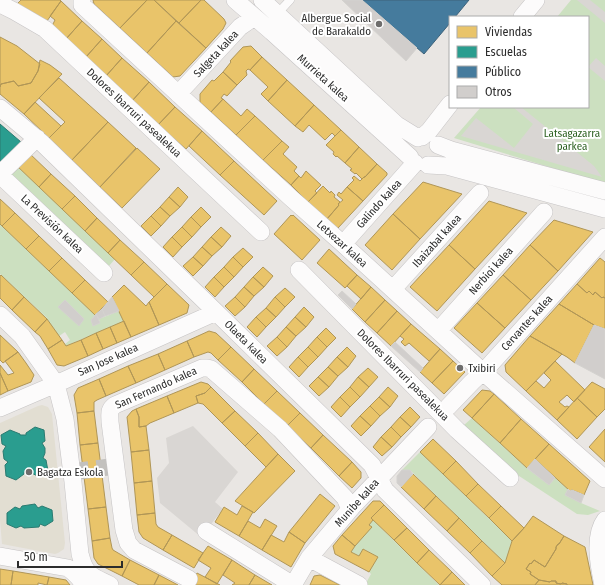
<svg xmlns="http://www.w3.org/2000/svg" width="605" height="585" font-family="'Fira Sans Condensed',sans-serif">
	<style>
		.education { fill: #e2ded2 }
		.green { fill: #cce0c0 }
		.plaza { fill: #d9d6d3 }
		.homes { fill: #e9c46a; stroke: #b09657 }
		.schools { fill: #2a9d8f; stroke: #2b7b71 }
		.public { fill: #457b9d; stroke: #3e637b }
		.building { fill: #d1cecc; stroke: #d4d2cf }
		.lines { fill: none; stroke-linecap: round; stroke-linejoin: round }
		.street-tunnel { stroke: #c3c1be; stroke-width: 17; stroke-dasharray: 17 8; stroke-linecap: butt }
		.lane-casing { stroke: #c6c4c5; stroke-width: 9 }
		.street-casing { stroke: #c6c4c5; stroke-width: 18 }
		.lane { stroke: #fcfbfb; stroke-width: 8 }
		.street { stroke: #fcfbfb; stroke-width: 17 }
		.poi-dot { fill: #6e6d6c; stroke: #fff; stroke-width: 1.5 }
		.labels { text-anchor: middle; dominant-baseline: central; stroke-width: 4; stroke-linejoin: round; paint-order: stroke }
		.poi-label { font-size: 11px; fill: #2c2c2c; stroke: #fff; text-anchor: start }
		.street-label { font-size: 11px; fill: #2c2c2c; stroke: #fff }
		.park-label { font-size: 11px; fill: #2e6223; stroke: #fff }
	</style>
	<rect width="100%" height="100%" fill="#e9e6e3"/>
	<path class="education" d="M42 405 48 407 52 414 65 543 64 549 58 553 55 554 2 544 0 520V423L38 406Z"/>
	<path class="green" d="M571 0H605V184L454 138 481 107H588V17H557Z
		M16 165 115 259 109 266 9 172Z
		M0 224 95 315 91 320 93 326 100 323 99 319 119 311 124 321 66 346 65 344 70 340 65 332 59 336 47 319V318L0 274Z
		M472 418 527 468 549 485 555 478 568 489 565 495 581 503 600 511 588 515 577 514 513 472 464 425Z
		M420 452 512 541 505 563 410 470H402Z
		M373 520 439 585H365L371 574 369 572 378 557 364 549 359 556 351 552 355 546 371 527 369 525Z"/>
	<path class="plaza" d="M577 0H590L605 12V23Z
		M596 58 605 66V81L588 67Z
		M513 107H521L594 166 602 177 461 136 476 118 514 148 533 124Z
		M193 426 238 472 215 502 223 509 201 537 160 503 157 478 169 463 166 438Z"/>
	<path class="homes" d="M21 0H60L61 1 47 21 17 4Z
		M93 0H147L120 28 94 4Z
		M147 0H154L176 21 147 53 120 28Z
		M154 0H201L179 23Z
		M201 0H204L224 19 226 23 223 29 206 48 179 23Z
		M61 1 82 21 66 39 52 26 55 20 50 16Z
		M82 21 102 39 86 57 66 39Z
		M176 21 206 48 180 76 173 77 147 53Z
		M0 37 17 46 40 64 38 71 31 83 18 86 14 81 1 84 0 87Z
		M102 39 122 58 106 76 86 57Z
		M251 46 262 57 250 70 248 69 246 71 247 75 237 85 223 72 231 62 230 61 243 47Z
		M262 57 287 80 268 101 261 94 268 87 250 70Z
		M122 58 149 82 132 101 106 76Z
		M40 60 50 65 62 74 24 114 0 94V87L1 84 14 81 18 86 31 83 38 71Z
		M223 72 237 85 227 96 224 94 221 98 223 99 211 112 200 102V94L212 80 214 81Z
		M59 78 108 122 72 160 49 138 65 122 39 98Z
		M287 80 314 105 295 126 268 101Z
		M149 82 175 107 158 125 132 101Z
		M223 99 241 116 247 109 255 116 236 135 211 112Z
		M35 102 61 126 49 138 24 114Z
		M314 105 341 130 335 136 332 133 325 140 309 125 303 132 295 126Z
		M175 107 202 131 186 149 158 125Z
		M255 116 282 141 263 160 236 135Z
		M108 122 136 148 100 187 72 160Z
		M341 130 359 147 345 163 337 156 336 157 333 154 334 152 326 145Z
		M202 131 234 161 220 175 189 146Z
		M282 141 289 147 283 154 297 167 294 171 299 176 291 185 263 160Z
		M359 147 377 164 365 177H364L362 179 356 173 355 174 350 170 352 169 345 163Z
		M137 148 160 169 122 208 100 187Z
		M28 152 51 174 39 187 16 165Z
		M234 161 277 201 264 215 220 175Z
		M377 164 387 173V175L363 201 347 187 354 180 352 178 354 176 360 181 364 177H365Z
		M306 171 321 185 315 191 317 193 308 202 291 185 299 176 301 178Z
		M51 174 75 196 62 209 39 187Z
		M423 182 462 194 420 239 393 214Z
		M323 186 330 193 331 191 335 195 334 197 340 202 338 204 339 205 327 219 308 202Z
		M178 187 188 197 180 207 169 197Z
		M347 187 363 201 338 228H337L327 219 339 205 338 204 343 200 337 195 339 192 341 194Z
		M75 196 97 218 85 231 62 209Z
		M169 197 180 207 170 216 160 207Z
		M0 199 15 213 2 226 0 224Z
		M489 201 527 213 475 269 449 245Z
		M160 207 170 216 161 226 151 216Z
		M201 207 211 217 201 227 191 217Z
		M15 213 39 236 26 249 2 226Z
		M393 214 420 239 392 270 365 245Z
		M291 215 292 216 293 215 320 240 302 260 274 234Z
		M151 216 161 226 151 236 141 226Z
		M191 217 201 227 192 237 182 227Z
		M97 218 120 240 108 253 85 231Z
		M554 220 593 232 558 271 530 245Z
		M182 227 192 237 182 247 172 237Z
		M221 227 231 236 222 247 211 237Z
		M39 236 62 258 49 271 26 249Z
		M172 237 182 247 173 257 163 247Z
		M211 237 222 247 212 256 202 247Z
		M120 240 144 262 131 275 108 253Z
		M449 245 475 269 437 311 410 287Z
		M530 245 558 271 531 300 503 275Z
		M202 247 212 256 203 266 193 257Z
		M243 248 253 257 243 267 233 257Z
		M329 249 357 275 345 288 317 263Z
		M193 257 203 266 193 276 183 266Z
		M233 257 243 267 234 277 224 267Z
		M62 258 85 280 72 293 49 271Z
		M600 258 605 262V298L603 297 602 298 595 292 593 295 589 291 587 293 577 284Z
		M144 262 167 284 154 297 131 275Z
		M224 267 234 277 224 287 214 277Z
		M263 267 273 276 264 287 253 277Z
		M1 275 24 297 12 310 0 298V276Z
		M357 275 371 287 361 299 347 286Z
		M503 275 531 300 505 328 477 303Z
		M214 277 224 287 215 297 205 287Z
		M253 277 264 287 254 296 244 287Z
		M85 280 108 302 95 315 72 293Z
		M167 284 189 305 187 313 159 325 149 302Z
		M577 284 587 293 589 291 593 295 595 292 602 298 603 297 605 298V329L594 325 559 304Z
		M124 285 146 306 149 302 159 325 131 337 112 297Z
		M244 287 254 296 245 307 235 297Z
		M371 287 385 300 365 322 352 309Z
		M285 288 295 297 285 307 275 297Z
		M24 297 47 319 35 332 12 310Z
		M235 297 245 307 235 316 225 306Z
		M275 297 285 307 276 317 266 308Z
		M385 300 397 311 377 333 365 322Z
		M477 303 505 328 482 353 454 328Z
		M559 304 594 325 575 363 567 357 530 336Z
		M304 307 314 317 306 327 295 317Z
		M266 308 276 317 266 327 256 317Z
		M397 311 411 324 391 346 377 333Z
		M256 317 266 327 257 337 247 327Z
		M295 317 306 327 296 336 286 327Z
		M47 319 62 340 48 349 40 336 35 332Z
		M124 321 131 337 117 343 110 327Z
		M411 324 440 349 429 361 409 343 405 346 401 342 404 339 400 336Z
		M110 327 117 343 103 349 96 333Z
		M286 327 296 336 287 347 277 337Z
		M326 328 336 338 327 347 317 337Z
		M209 331 216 333 231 347 218 360 211 353 208 352 194 357 187 341Z
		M96 333 103 349 88 356 81 340Z
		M0 335 18 352 3 363 0 360Z
		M530 336 562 354 526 391 506 372 505 365Z
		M277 337 287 347 277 356 267 346Z
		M317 337 327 347 318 357 308 347Z
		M62 340 66 346 81 340 88 356 64 366 57 365 48 349Z
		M187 341 194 357 165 370 158 354Z
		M231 347 254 369 242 382 218 360Z
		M308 347 318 357 308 367 298 357Z
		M347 347 356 356 348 367 337 357Z
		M440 349 453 361 432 383 420 372Z
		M18 352 26 363 34 375 31 382 8 391 0 373V365L8 375 14 373 5 361Z
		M158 354 165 370 136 383 128 366Z
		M298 357 308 367 299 377 289 367Z
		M337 357 348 367 338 376 328 367Z
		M453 361 465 372 444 394 432 383Z
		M555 361 585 390 574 402 567 395 559 402 565 407 567 406 569 407 557 420 526 391 536 381 544 388 551 380 544 373Z
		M128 366 136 383 106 396 99 379Z
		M328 367 338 376 329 387 318 377Z
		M368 368 378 377 369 387 358 377Z
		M254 369 277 391 264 404 242 382Z
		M0 373 8 391 0 395Z
		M318 377 329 387 319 396 309 386Z
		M358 377 369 387 360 397 350 387Z
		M99 379 106 396 97 400 94 402V411L77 413 74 395 78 388Z
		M201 382 208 384 211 387 205 393 196 396 198 403 174 413 167 396Z
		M592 382 605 389V409L597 417 577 398Z
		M211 387 235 411 222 423 203 404 198 403 196 396 205 393Z
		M350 387 360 397 350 407 340 397Z
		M388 387 398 396 390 407 379 397Z
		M482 390 490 391 494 394 472 418 463 410Z
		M277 391 300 413 287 426 264 404Z
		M494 394 521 419 500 443 472 418Z
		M167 396 174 413 150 423 146 426 139 427V417L136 409Z
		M340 397 350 407 341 417 331 407Z
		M379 397 390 407 380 416 370 406Z
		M577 398 597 417 577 439 557 420Z
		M370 406 380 416 371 426 360 416Z
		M410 407 420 417 411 427 400 417Z
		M136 409 139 417V427L146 426 149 450 131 452 127 417 132 411Z
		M94 411 98 443 80 445 77 413Z
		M235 411 258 433 245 446 222 423Z
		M300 413 323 435 311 448 287 426Z
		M360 416 371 426 361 436 351 426Z
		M400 417 411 427 401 437 391 427Z
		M521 419 549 444 527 468 500 443Z
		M391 427 401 437 392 447 381 437Z
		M605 429V462L589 447Z
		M258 433 278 454 266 467 245 446Z
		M323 435 352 462 339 476 311 448Z
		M381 437 392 447 382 456 373 447Z
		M433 439 456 461 443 474 420 452Z
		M98 443 102 475 84 477 80 445Z
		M549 444 590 481 584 495 572 490 570 491 535 459Z
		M149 450 152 481 134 483 131 452Z
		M278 454 295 471 254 513 235 501Z
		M456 461 478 484 466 496 443 474Z
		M352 462 361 472V478L352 488 339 476Z
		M413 474 436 496 424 509 401 487Z
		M102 475 106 507 88 509 84 477Z
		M152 481 155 513 137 515 134 483Z
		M478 484 501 506 489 518 466 496Z
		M320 494 335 506 305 543 289 532Z
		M436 496 459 518 447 531 424 509Z
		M373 501H380L384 505 371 518 373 520 369 525 372 527 355 546 342 535Z
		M384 505 407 528 394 540 371 518Z
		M242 506 253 512 239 536 215 522 224 507 237 515Z
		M501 506 524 528 512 541 489 518Z
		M106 507 110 538 92 541 88 509Z
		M155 513 156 524 158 527 172 535 163 550 143 538 139 532 137 515Z
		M533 516 564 536 559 544H558L556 547V549L545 567 534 560 531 564 530 563 526 569 531 572 530 574 539 580 535 585H502L492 576 505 563 512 541 524 528Z
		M459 518 482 541 470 553 447 531Z
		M265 519 277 526 262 550 239 536 248 521 260 528Z
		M407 528 429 550 417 563 394 540Z
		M289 532 305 543 291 567 262 550 271 535 284 542Z
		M172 535 203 553 194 568 163 550Z
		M342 535 355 546 351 552 359 556 363 549 378 557 369 572 335 554 333 546Z
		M564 536 585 547 593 585H567V584L562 583 561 584 556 583V581H551L550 582 539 580 530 574 531 572 526 569 530 563 531 564 534 560 545 567 556 549V547L558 544H559Z
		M110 538 112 548 113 550 130 560 122 576 98 564 94 558 92 541Z
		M482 541 505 563 492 576 470 553Z
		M208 546 232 560 217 584 205 577 211 568 198 560Z
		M429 550 452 572 440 585 417 563Z
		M130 560 159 575 154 585H139L122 576Z
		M232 560 255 575 249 585H232L235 583 223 575Z
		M0 569 13 571 11 585H0Z
		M13 571 49 577 47 585 38 583V585H11Z
		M452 572 465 585H440Z
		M197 573 220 585H191Z
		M159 575 178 585H154Z
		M255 575 272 585H249Z
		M320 575 340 585H310L314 576Z
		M49 577 66 580 70 585H47Z
		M539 580 550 582 551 581H556V583L561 584 562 583 567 584V585H535Z"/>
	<path class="schools" d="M0 124 21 142 2 162 0 161Z
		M35 427 44 430 45 441 42 443 45 448V453L43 458 46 460 48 471 39 477 30 472H24V474L16 480 6 476 5 465 8 462 4 459 3 451 6 446 2 444 1 435 10 430 20 434V435H26V433Z
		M35 504 38 508 42 506 52 510 53 521 45 526 40 524 39 527 24 528 21 526 16 528 7 524V513L15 507 20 509 22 506Z"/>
	<path class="public" d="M362 0H469L455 17H450V23L424 54Z"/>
	<path class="building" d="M342 0H362L417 48 406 61Z
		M342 291 356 304 352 309 338 295Z
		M112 297 119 311 105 316 102 309Z
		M65 300 84 319 79 326 58 307Z
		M102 309 105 316 99 319 96 314Z
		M96 314 100 323 93 326 91 320Z
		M594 325 605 329V379L575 363Z
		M395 342 423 368 420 372 391 346Z
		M535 459 555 478 549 485 527 468Z
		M402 470H410L413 474 401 487 397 483V476Z
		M568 489 570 491 572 490 584 495 581 503 565 495Z"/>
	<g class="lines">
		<path class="street-tunnel" d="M72 472 116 466"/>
		<g class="lane-casing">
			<path id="lane" d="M277 14 290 0"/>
		</g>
		<g class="street-casing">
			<path id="street" d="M82 0V5L291 198 343 244 483 372 605 479
				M235 0 272 32 410 157
				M262 0 397 125 418 138
				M0 4 14 11 45 29 261 232
				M522 17 536 0
				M178 94 240 27 253 18H256
				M0 108 42 143 216 312 372 465 385 490 482 585
				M422 137 429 131 450 104
				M438 145 451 150 605 191
				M428 165 447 166 605 209
				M0 174 37 138
				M0 175 104 273
				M343 244 415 163
				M299 270 457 430 510 478
				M393 289 480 193
				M0 315 22 336 56 384 65 419 73 482 80 554C82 560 83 567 88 572 93 578 103 581 110 585
				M438 331 544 212
				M448 407 472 382 487 368 605 237
				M0 408 56 384 216 312
				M206 531 293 585
				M0 556 68 568C75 573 80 577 83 585
				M309 558 359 585
				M189 579 134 550 128 543 124 530 110 422C110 414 108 410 115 405L202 368H207L211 369 280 429 345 498 350 509
				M293 585 309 558 352 507 428 427
				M603 585C599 567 593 536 605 520"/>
		</g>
		<use href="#lane" class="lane"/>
		<use href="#street" class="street"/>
	</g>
	<g class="poi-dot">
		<circle cx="379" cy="24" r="4"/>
		<circle cx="460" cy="368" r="4"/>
		<circle cx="29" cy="472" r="4"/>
	</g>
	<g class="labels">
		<g class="poi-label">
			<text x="371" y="18" text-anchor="end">Albergue Social<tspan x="371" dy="13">de Barakaldo</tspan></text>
			<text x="468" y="368">Txibiri</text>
			<text x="37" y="472">Bagatza Eskola</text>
		</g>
		<g class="street-label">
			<text transform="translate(216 54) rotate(-47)">Salgeta kalea</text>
			<text transform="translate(323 78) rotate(42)">Murrieta kalea</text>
			<text transform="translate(134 113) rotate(43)">Dolores Ibarruri pasealekua</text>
			<text transform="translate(379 204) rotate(-48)">Galindo kalea</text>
			<text transform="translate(52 224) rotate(43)">La Previsión kalea</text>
			<text transform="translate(437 241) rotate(-48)">Ibaizabal kalea</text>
			<text transform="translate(342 244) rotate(42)">Letxezar kalea</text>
			<text transform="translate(491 271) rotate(-48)">Nerbioi kalea</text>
			<text transform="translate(527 323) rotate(-48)">Cervantes kalea</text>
			<text transform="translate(246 342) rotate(45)">Olaeta kalea</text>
			<text transform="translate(108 360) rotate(-24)">San Jose kalea</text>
			<text transform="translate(403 375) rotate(45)">Dolores Ibarruri pasealekua</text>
			<text transform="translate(156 388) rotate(-24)">San Fernando kalea</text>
			<text transform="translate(357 503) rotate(-48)">Munibe kalea</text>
		</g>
		<g class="park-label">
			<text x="572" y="133">Latsagazarra<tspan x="572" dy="13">parkea</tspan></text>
		</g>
	</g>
	<rect x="449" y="16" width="140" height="92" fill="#ffffff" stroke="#ababab"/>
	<rect x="457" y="26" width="20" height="12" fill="#e9c46a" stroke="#ababab"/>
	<text x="485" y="36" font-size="12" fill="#2c2c2c">Viviendas</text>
	<rect x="457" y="46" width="20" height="12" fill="#2a9d8f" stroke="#ababab"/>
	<text x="485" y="56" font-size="12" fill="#2c2c2c">Escuelas</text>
	<rect x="457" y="66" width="20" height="12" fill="#457b9d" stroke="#ababab"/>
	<text x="485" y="76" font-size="12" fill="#2c2c2c">Público</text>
	<rect x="457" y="86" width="20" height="12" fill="#d1cecc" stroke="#ababab"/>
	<text x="485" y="96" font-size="12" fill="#2c2c2c">Otros</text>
	<path d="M18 561v6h104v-6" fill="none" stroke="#2c2c2c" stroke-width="2"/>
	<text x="24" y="561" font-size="12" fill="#2c2c2c" stroke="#ffffff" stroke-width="3" paint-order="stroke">50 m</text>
</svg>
